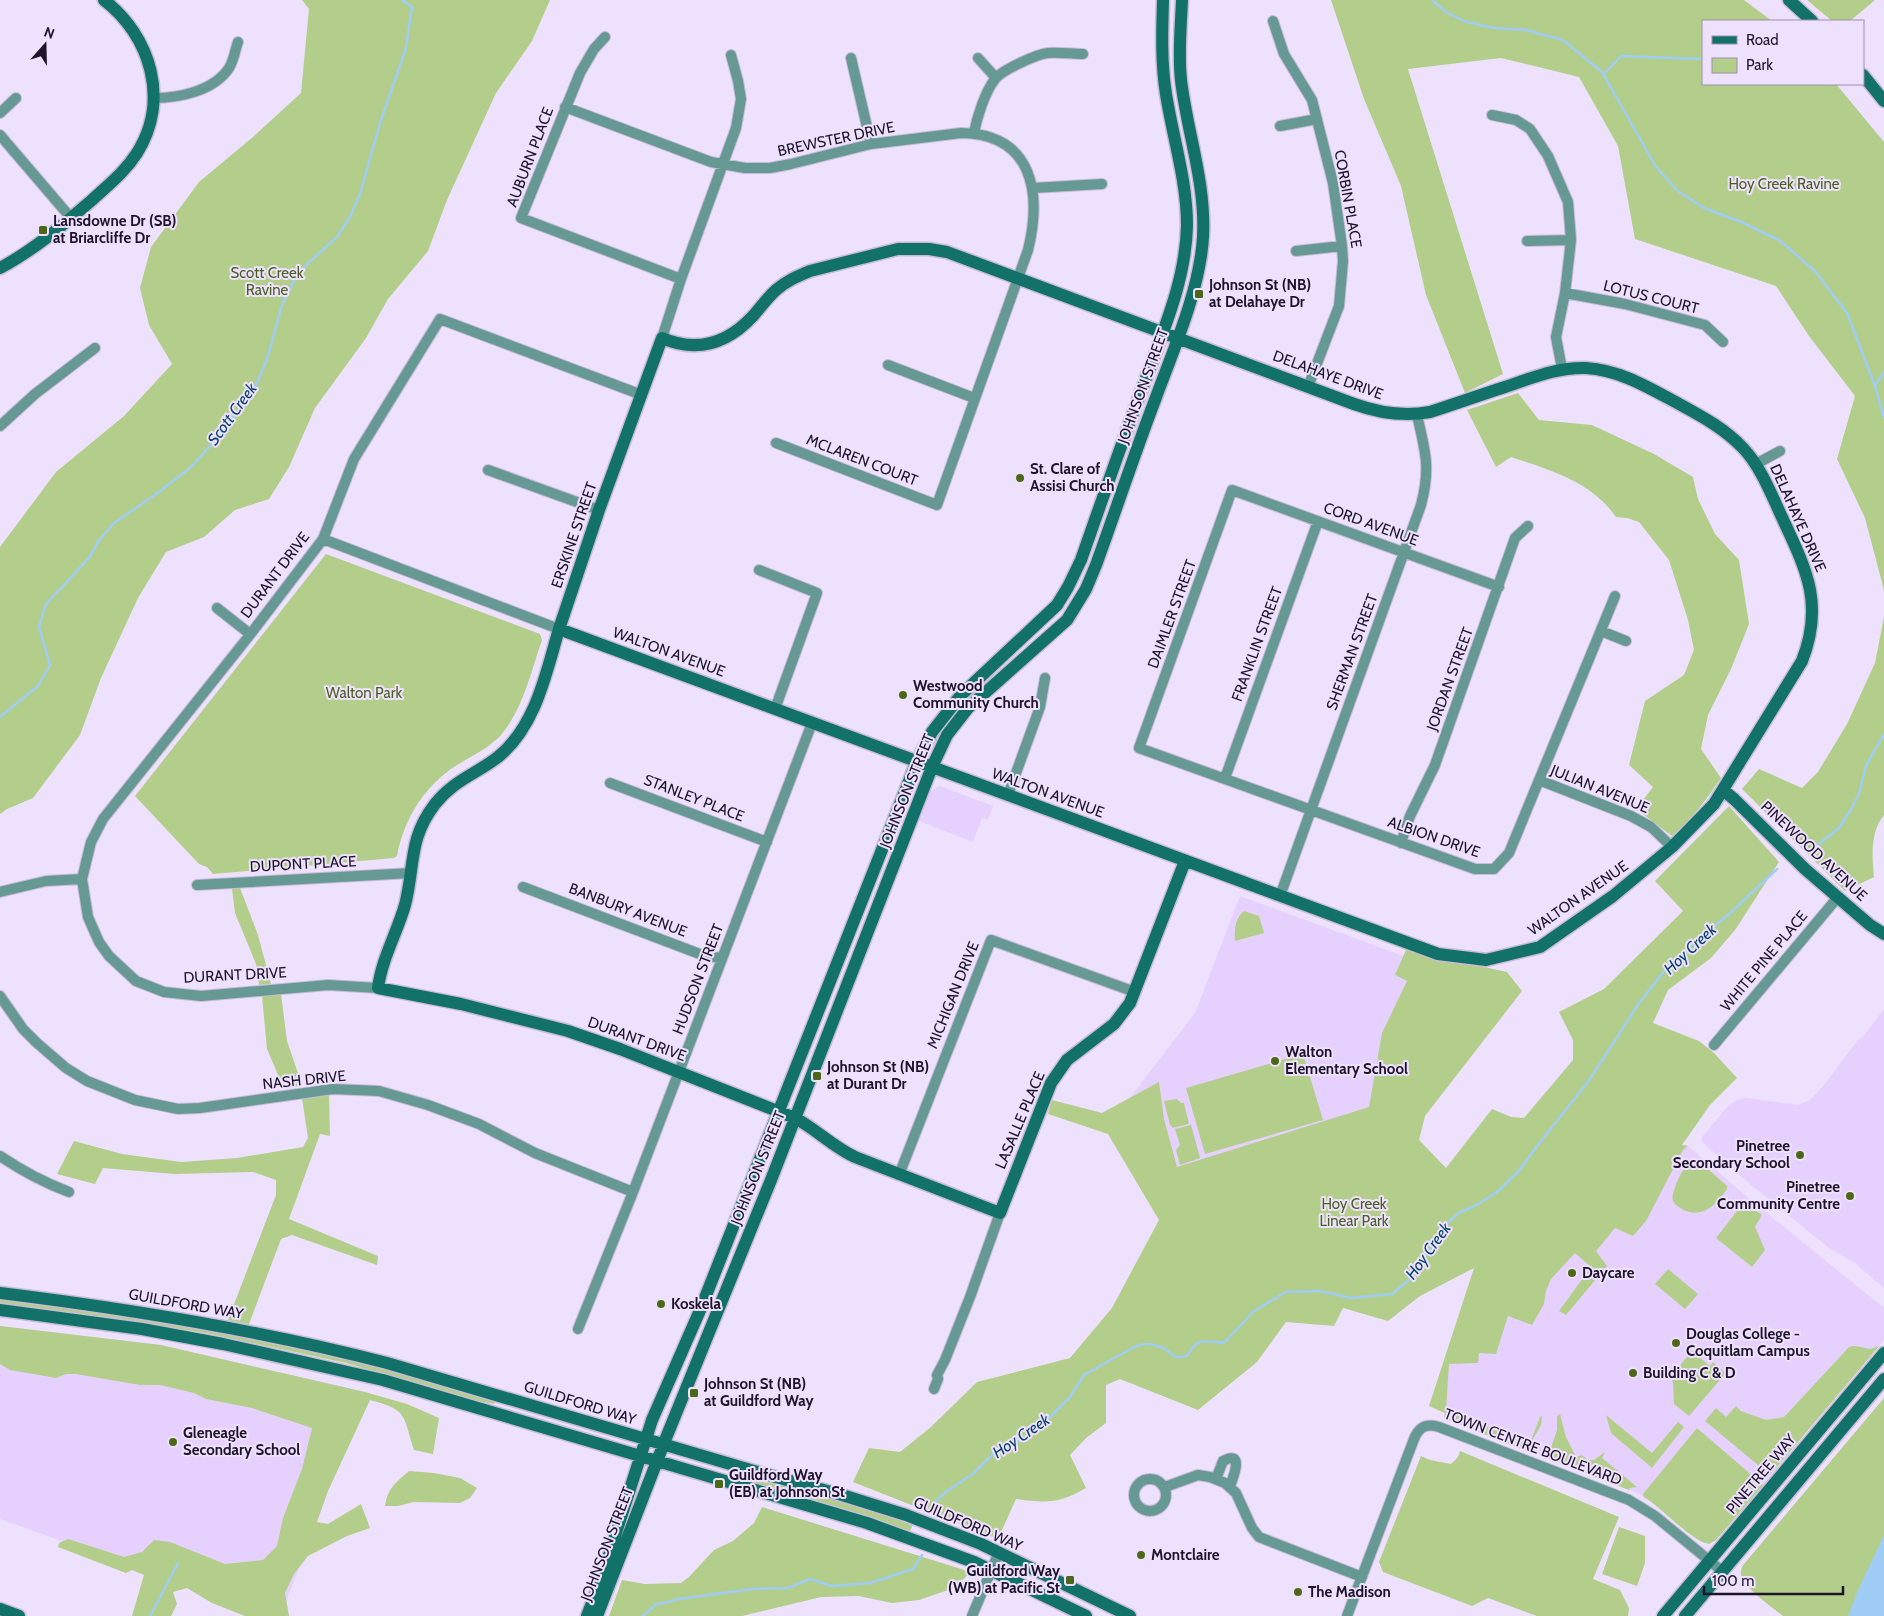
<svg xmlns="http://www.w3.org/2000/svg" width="1884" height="1616" font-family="Cabin,sans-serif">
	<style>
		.built { fill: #e6d1fe }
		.green { fill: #b3ce8a }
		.water { fill: #a0cdf5 }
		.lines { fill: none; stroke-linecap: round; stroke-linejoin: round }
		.stream { stroke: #a0cdf5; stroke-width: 2.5 }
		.street-casing { stroke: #c9bcd7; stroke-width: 12 }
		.secondary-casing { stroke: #c9bcd7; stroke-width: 15 }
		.street { stroke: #669993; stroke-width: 10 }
		.secondary { stroke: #12726a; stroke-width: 12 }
		.poi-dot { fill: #4d6718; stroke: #eee1fd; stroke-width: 2 }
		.labels { text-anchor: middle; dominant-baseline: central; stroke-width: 4; stroke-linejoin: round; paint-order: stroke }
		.street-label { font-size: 15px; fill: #1f132b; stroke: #eee1fd }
		.park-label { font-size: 15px; fill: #4b6123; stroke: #eee1fd }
		.poi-label { font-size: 15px; font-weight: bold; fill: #1f132b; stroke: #eee1fd; text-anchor: start }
		.water-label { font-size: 16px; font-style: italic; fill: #05426c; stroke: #eee1fd }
	</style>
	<rect width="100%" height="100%" fill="#eee1fd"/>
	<path class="built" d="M940 786 993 806 988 820 982 818 973 842 919 821 930 791Z
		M1240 896 1428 965 1324 1239 1193 1190 1122 1108 1195 1013Z
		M1884 1009V1288L1856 1264 1829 1248 1739 1175 1701 1141 1702 1137 1727 1107 1737 1100 1745 1098 1798 1105 1810 1100 1824 1085 1851 1049 1860 1038 1863 1037Z
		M1682 1145 1688 1146 1746 1196 1884 1308V1340L1763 1485 1716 1540 1709 1544 1698 1540 1655 1504 1635 1492 1444 1418 1449 1363Z
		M0 1326 161 1345 365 1392 282 1613 143 1570 0 1519Z"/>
	<path class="green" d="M302 0H550L532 41 496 93 447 200 428 251 388 299 366 338 315 408 289 467 269 499 235 510 204 537 166 552 138 598 101 678 80 735 33 798 7 809 0 814V547L56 472 124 416 172 364 149 325 140 288 151 247 199 182 253 137 301 93 309 9Z
		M1331 0H1744L1772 21H1703V84H1836L1884 142V590L1865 518 1837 459 1855 396 1809 336 1776 286 1635 239 1618 146 1579 77 1501 58 1408 69 1503 374 1465 393 1426 295 1401 186 1364 99Z
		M1807 0H1875L1850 21H1832Z
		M1518 393 1539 420 1592 425 1654 454 1693 477 1698 499 1715 534 1739 560 1749 624 1731 669 1708 715 1701 749 1721 778C1707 799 1691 820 1672 836L1636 809 1653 787 1629 765 1645 701 1684 675 1694 650 1688 620 1669 560 1639 522 1627 518 1616 517C1592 482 1550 470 1511 457L1496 467 1467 410Z
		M326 554 540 634 542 640C531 672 523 709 501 735 489 748 472 756 457 765 424 786 404 819 397 856L394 858 213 874 207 867 199 864 135 796Z
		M1884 617V815C1870 832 1872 857 1874 877L1845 891 1742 789 1759 769 1802 788 1818 772 1847 724 1875 663Z
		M1729 806 1779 862 1735 930 1711 958 1668 990 1653 1023 1699 1041 1714 1053 1737 1078 1710 1105 1682 1145 1688 1146 1683 1150 1646 1221 1633 1236 1615 1228 1596 1251 1607 1266 1566 1315 1559 1311 1591 1267 1575 1253 1551 1279 1546 1291 1544 1304 1532 1325 1508 1316 1496 1354 1479 1353 1478 1363 1449 1364 1446 1410 1530 1443 1540 1417 1542 1416 1541 1425 1526 1451 1444 1418 1445 1413 1429 1406 1474 1268 1420 1296 1388 1321 1343 1308 1334 1326 1286 1322 1257 1362 1198 1410 1120 1379 1106 1385V1423L1086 1438 1070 1455 1086 1488C1058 1504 1047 1503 1016 1499L998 1539 853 1482 869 1448 900 1452 931 1427 977 1382 1070 1358 1112 1308 1159 1220 1108 1134 1048 1114 1052 1100 1102 1113 1159 1082 1164 1119 1177 1167 1369 1107 1382 1033 1407 981 1395 975 1406 950 1507 972 1522 991 1425 1116 1419 1140 1446 1168 1492 1109 1511 1117 1524 1118 1573 1060V1040L1559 1012 1604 989 1683 911 1655 881Z
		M240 888 258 935 271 984 259 985 256 964 235 913 232 889Z
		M1244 911 1259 916 1264 933 1235 941C1234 931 1235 918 1244 911Z
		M281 994 287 1041 302 1085 284 1089 267 1049 262 996Z
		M1303 1054 1323 1120 1205 1154 1186 1088Z
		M329 1094 330 1136 320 1134 289 1219 378 1256 377 1265 292 1235 281 1239 249 1324 228 1320 276 1195V1180L253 1172 175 1174 103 1168 95 1184 57 1174 74 1141 122 1154 181 1162 237 1158 303 1147 308 1138 302 1098Z
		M1177 1099 1181 1103H1184L1189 1124 1172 1128 1171 1125H1170L1164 1101Z
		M1191 1125 1200 1158 1180 1165 1176 1150 1180 1145 1175 1129Z
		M1692 1160 1708 1169 1727 1186V1189C1717 1204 1702 1220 1682 1209 1679 1207 1675 1205 1673 1201 1670 1194 1684 1163 1692 1160Z
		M1744 1202 1762 1215 1755 1227 1765 1250 1752 1267 1716 1238Z
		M1668 1269 1698 1294 1685 1309 1655 1284Z
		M0 1299 135 1316 298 1347 378 1367 495 1401 494 1404 473 1400 346 1363 211 1334 122 1319 0 1305Z
		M0 1326 161 1345 365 1392 407 1404 439 1418 433 1454 414 1450C403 1415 408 1410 370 1400L328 1491 317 1522 328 1524 361 1504 370 1528 347 1536 308 1556 294 1574 285 1593 289 1616H245L212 1603 187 1588 173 1592 177 1604 171 1616H132L144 1575 132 1570 126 1573 58 1547 59 1543 68 1539 124 1557 142 1552 154 1540 170 1542 225 1564 263 1560 277 1546 283 1518 302 1469 312 1428 252 1408 206 1399 194 1393 160 1385H140L76 1374H66L56 1378 10 1370 0 1364Z
		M1880 1345 1770 1475 1705 1421 1716 1408 1726 1417 1736 1406 1741 1411 1766 1420 1784 1417 1849 1347C1861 1343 1866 1354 1880 1345Z
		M1692 1351 1710 1366 1713 1362 1726 1373 1689 1416 1674 1404 1673 1382 1670 1377Z
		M1884 1398V1616H1783C1773 1608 1743 1587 1741 1575 1740 1571 1742 1567 1744 1564Z
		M1560 1414 1566 1437 1576 1457 1582 1455 1588 1460H1594L1605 1452 1602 1458 1637 1487 1630 1488 1629 1490 1552 1460 1549 1454 1557 1430V1416Z
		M1606 1415 1652 1453 1678 1422 1684 1427 1652 1468 1611 1433Z
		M1697 1428 1763 1485 1716 1540 1709 1544C1691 1541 1662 1508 1644 1497L1643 1494Z
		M1460 1451 1619 1517 1593 1579 1620 1590 1629 1608 1628 1616H1537L1488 1598 1472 1606 1383 1572 1379 1562 1421 1456 1430 1460 1451 1464 1458 1457Z
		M409 1471 434 1473 460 1478 477 1488 470 1498 460 1503 414 1502 398 1506H385C387 1489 396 1482 409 1471Z
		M756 1481 802 1488 914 1522 910 1531 755 1483Z
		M762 1507 971 1572 954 1588 919 1600 892 1603 859 1596 821 1597 742 1616H609L622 1580 645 1584 681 1583 689 1577 714 1550 733 1541 754 1523Z
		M1619 1527 1645 1536V1563L1637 1586 1602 1574Z"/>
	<path class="water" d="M1884 1535V1616H1848L1859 1588Z"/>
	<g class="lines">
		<path class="stream" d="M1432 0 1446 12 1464 21 1494 28 1526 30 1563 40 1602 72 1656 167 1678 191 1704 208 1739 221 1779 240 1815 271 1847 313 1875 386 1884 418
			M1604 74 1621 56 1699 59 1703 58
			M1875 386 1884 372
			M0 717 38 686 50 665 39 627 46 604 89 558 100 539 114 523 159 492 191 467 220 435 246 400 258 381 268 356 282 305 294 281 308 263 337 237 350 217 360 194 380 123 406 48 412 7 402 0
			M1811 850 1839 828 1850 811 1859 794 1866 766 1884 734
			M935 1511 937 1500 947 1491 973 1474 998 1449 1023 1439 1045 1422 1070 1397 1084 1375 1136 1346C1144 1343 1154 1344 1161 1347 1174 1352 1169 1360 1187 1356 1199 1336 1203 1341 1224 1343L1254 1311 1286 1292 1319 1291 1351 1298 1392 1294 1410 1279 1446 1224 1459 1213 1476 1205 1496 1193 1518 1172 1538 1145 1590 1079 1639 1003 1665 970 1698 939 1728 915 1777 869
			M150 1616 178 1563
			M643 1616 655 1605 679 1599 752 1589 788 1588 810 1579 832 1586 870 1583 913 1569 922 1555"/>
		<g class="street-casing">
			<path id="street" d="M1273 21 1284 54 1312 100 1333 183 1342 246 1343 261 1339 306 1308 387
				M605 37 594 49 580 73 521 218 681 279
				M851 58 871 144
				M978 58 996 78
				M154 98C179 98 214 91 229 68 234 60 235 50 238 42
				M565 107 711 162 745 168H770L791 164 871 144 961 133C1033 134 1042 193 1028 250L937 505 776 443
				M0 113 16 98
				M1492 115 1516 120 1530 129 1548 156 1568 202 1571 240 1565 293 1556 337 1562 369
				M1280 126 1317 119
				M974 133C977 117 985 92 995 79 1002 70 1037 54 1048 53 1059 52 1071 54 1083 54
				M0 135 71 218
				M1033 188 1102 184
				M1527 241 1571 240
				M1296 251 1342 246
				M1565 293 1625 304 1705 325 1723 342
				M662 338 681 279 736 128 741 99 738 81 731 55
				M888 365 974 398
				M0 426 35 394 95 348
				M1756 464 1780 451
				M488 470 599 510
				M323 539 559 629
				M759 570 817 593 775 709
				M1499 587 1232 490 1139 748 1475 869H1494L1509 853 1615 596
				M217 608 250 634
				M1601 631 1626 641
				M1225 778 1318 521
				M1539 780 1631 816 1651 827 1672 847
				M610 783 767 842
				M1008 795 1040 707 1045 678
				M1401 843 1410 816 1435 765 1515 538 1528 526
				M197 885 411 873
				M523 887 705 956 722 958
				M0 892 46 881 82 879
				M1280 896 1421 505C1431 467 1425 451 1417 415
				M378 988 328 985 201 996 164 992 136 981 109 956 99 942 88 917 82 879 91 842 103 819 249 636 323 539 354 459 440 319 642 395
				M0 996 23 1029 37 1043 66 1068 87 1081 135 1100 178 1109 200 1108 333 1089 379 1091 428 1105 479 1124 535 1153 633 1192
				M1714 1045 1838 897
				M0 1156C22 1171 45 1183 69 1192
				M899 1175 991 940 1135 992
				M578 1329 633 1192 812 723
				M934 1389 938 1379 937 1375 945 1360 970 1297 1000 1213
				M1134 1495a16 16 0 1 1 32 0a16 16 0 1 1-32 0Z
				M1216 1479 1223 1461C1245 1449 1233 1478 1230 1486
				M1165 1487 1198 1475 1210 1477 1225 1483 1236 1493 1252 1528 1259 1537 1362 1577
				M972 1616 999 1552
				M1347 1616 1414 1439C1419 1427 1426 1423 1439 1427L1629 1500 1655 1516 1722 1571"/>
		</g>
		<g class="secondary-casing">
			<path id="secondary" d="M1789 0 1812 21
				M1863 75 1884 101
				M0 268C34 250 63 225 92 200 108 185 125 172 137 153 170 101 151 36 104 0
				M559 629 1438 954 1486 960 1540 947 1613 896 1672 847 1714 804 1802 661C1825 602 1805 567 1780 513 1770 491 1760 466 1743 448 1725 429 1703 417 1681 405 1651 389 1621 370 1586 368 1557 367 1532 378 1505 387 1480 395 1455 404 1430 412 1403 417 1379 413 1354 404L947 252 929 249H898L810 271C798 276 786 281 776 290 767 298 761 307 753 316 727 344 697 353 662 338L599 510 559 629C546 673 536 726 498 757 476 774 454 780 435 804 408 839 415 866 405 905 397 933 382 958 378 988L461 1004 568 1031 620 1049 795 1118C816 1129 833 1147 855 1157L1000 1213 1051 1083 1067 1060 1114 1024 1130 1003 1185 861
				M1723 790 1734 799 1805 869 1870 925 1884 934
				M0 1293C130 1309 260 1330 387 1363L754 1471 842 1495 906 1515 981 1544 1130 1616
				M0 1310 142 1329 223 1344 383 1380 867 1523 974 1562 1086 1616
				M0 1609 19 1616
				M587 1616 602 1577 652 1420 701 1308 917 761 932 732 961 695 1057 605 1068 587 1081 560C1101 503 1121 445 1142 389 1161 336 1186 282 1187 225 1187 181 1173 138 1166 94 1161 63 1162 32 1163 0
				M597 1616 666 1438 771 1180 932 767 947 735 968 708 1067 620 1086 589 1096 565C1116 510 1134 455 1155 400 1173 351 1200 290 1203 237 1206 183 1187 132 1181 80 1178 53 1181 26 1182 0
				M1663 1616 1884 1353
				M1685 1616 1884 1379"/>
		</g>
		<use href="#street" class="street"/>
		<use href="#secondary" class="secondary"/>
	</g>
	<g class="poi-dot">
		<rect x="38" y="225" width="10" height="10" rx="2.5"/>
		<rect x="1194" y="289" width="10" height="10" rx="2.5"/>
		<circle cx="1020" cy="478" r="5"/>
		<circle cx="903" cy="695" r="5"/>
		<circle cx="1275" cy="1061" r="5"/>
		<rect x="812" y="1071" width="10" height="10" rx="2.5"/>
		<circle cx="1800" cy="1155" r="5"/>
		<circle cx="1850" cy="1196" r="5"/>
		<circle cx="1572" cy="1273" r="5"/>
		<circle cx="661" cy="1304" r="5"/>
		<circle cx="1676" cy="1343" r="5"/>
		<circle cx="1633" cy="1373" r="5"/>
		<rect x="689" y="1388" width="10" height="10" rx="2.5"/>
		<circle cx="173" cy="1442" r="5"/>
		<rect x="714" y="1479" width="10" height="10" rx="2.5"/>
		<circle cx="1141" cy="1555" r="5"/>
		<rect x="1065" y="1575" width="10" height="10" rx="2.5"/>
		<circle cx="1298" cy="1592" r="5"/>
	</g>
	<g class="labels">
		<g class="street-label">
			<text transform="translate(836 139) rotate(-12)">BREWSTER DRIVE</text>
			<text transform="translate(530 157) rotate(-69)">AUBURN PLACE</text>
			<text transform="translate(1348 199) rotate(80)">CORBIN PLACE</text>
			<text transform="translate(1651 297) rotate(14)">LOTUS COURT</text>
			<text transform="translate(1328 375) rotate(20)">DELAHAYE DRIVE</text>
			<text transform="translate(1143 386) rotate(-70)">JOHNSON STREET</text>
			<text transform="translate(862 460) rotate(21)">MCLAREN COURT</text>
			<text transform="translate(1798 518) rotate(66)">DELAHAYE DRIVE</text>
			<text transform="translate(1371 524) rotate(20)">CORD AVENUE</text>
			<text transform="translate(574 535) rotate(-71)">ERSKINE STREET</text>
			<text transform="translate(275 575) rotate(-53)">DURANT DRIVE</text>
			<text transform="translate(1172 614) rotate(-70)">DAIMLER STREET</text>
			<text transform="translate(1257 644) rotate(-70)">FRANKLIN STREET</text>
			<text transform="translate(669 652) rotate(20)">WALTON AVENUE</text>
			<text transform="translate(1352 652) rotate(-70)">SHERMAN STREET</text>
			<text transform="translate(1450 679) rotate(-70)">JORDAN STREET</text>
			<text transform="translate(1600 789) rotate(22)">JULIAN AVENUE</text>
			<text transform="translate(907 791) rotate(-68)">JOHNSON STREET</text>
			<text transform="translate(1048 793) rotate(20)">WALTON AVENUE</text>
			<text transform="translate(694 798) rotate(21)">STANLEY PLACE</text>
			<text transform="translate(1434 837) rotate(19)">ALBION DRIVE</text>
			<text transform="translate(1814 851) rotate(43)">PINEWOOD AVENUE</text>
			<text transform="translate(303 864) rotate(-3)">DUPONT PLACE</text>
			<text transform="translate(1578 898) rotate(-35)">WALTON AVENUE</text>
			<text transform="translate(628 910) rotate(21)">BANBURY AVENUE</text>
			<text transform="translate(1764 961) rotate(-50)">WHITE PINE PLACE</text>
			<text transform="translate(235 975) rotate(-3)">DURANT DRIVE</text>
			<text transform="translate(698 979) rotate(-69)">HUDSON STREET</text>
			<text transform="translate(953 995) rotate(-68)">MICHIGAN DRIVE</text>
			<text transform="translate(637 1039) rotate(20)">DURANT DRIVE</text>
			<text transform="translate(304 1080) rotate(-6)">NASH DRIVE</text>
			<text transform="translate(1020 1120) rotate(-67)">LASALLE PLACE</text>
			<text transform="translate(758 1168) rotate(-68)">JOHNSON STREET</text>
			<text transform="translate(186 1304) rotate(10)">GUILDFORD WAY</text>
			<text transform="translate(580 1403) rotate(17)">GUILDFORD WAY</text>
			<text transform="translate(1533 1447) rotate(21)">TOWN CENTRE BOULEVARD</text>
			<text transform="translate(1761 1474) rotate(-50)">PINETREE WAY</text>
			<text transform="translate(968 1524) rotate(23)">GUILDFORD WAY</text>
			<text transform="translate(607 1544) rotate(-69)">JOHNSON STREET</text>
		</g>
		<g class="park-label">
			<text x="1784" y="184">Hoy Creek Ravine</text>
			<text x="267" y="273">Scott Creek<tspan x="267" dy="17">Ravine</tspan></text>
			<text x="364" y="693">Walton Park</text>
			<text x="1354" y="1204">Hoy Creek<tspan x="1354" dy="17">Linear Park</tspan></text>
		</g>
		<g class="poi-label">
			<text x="53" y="221">Lansdowne Dr (SB)<tspan x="53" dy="17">at Briarcliffe Dr</tspan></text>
			<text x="1209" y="285">Johnson St (NB)<tspan x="1209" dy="17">at Delahaye Dr</tspan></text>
			<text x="1030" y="469">St. Clare of<tspan x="1030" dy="17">Assisi Church</tspan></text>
			<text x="913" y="686">Westwood<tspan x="913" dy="17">Community Church</tspan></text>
			<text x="1285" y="1052">Walton<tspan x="1285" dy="17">Elementary School</tspan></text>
			<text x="827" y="1067">Johnson St (NB)<tspan x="827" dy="17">at Durant Dr</tspan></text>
			<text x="1790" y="1146" text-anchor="end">Pinetree<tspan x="1790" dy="17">Secondary School</tspan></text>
			<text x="1840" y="1187" text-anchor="end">Pinetree<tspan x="1840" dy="17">Community Centre</tspan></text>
			<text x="1582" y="1273">Daycare</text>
			<text x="671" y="1304">Koskela</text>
			<text x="1686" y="1334">Douglas College -<tspan x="1686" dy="17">Coquitlam Campus</tspan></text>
			<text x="1643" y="1373">Building C &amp; D</text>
			<text x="704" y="1384">Johnson St (NB)<tspan x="704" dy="17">at Guildford Way</tspan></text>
			<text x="183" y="1433">Gleneagle<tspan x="183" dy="17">Secondary School</tspan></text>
			<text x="729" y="1475">Guildford Way<tspan x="729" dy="17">(EB) at Johnson St</tspan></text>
			<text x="1151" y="1555">Montclaire</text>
			<text x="1060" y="1571" text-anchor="end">Guildford Way<tspan x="1060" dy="17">(WB) at Pacific St</tspan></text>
			<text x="1308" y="1592">The Madison</text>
		</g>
		<g class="water-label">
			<text transform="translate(232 414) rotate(-54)">Scott Creek</text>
			<text transform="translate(1690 949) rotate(-43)">Hoy Creek</text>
			<text transform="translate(1428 1251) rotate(-54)">Hoy Creek</text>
			<text transform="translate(1021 1436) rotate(-34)">Hoy Creek</text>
		</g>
	</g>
	<rect x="1702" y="20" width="162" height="65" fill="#eee1fd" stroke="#9b8fa9"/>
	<rect x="1712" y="36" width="25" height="8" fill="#12726a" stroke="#9b8fa9"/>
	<text x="1746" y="45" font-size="15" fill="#1f132b">Road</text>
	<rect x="1712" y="58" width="25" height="15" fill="#b3ce8a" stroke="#9b8fa9"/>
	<text x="1746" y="70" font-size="15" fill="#1f132b">Park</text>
	<g transform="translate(45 45) rotate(20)" stroke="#eee1fd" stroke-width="4" paint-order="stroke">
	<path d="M0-4L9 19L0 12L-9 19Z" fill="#1f132b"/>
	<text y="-8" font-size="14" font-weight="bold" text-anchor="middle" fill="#1f132b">N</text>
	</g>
	<path d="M1704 1586v8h139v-8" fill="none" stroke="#1f132b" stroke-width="2.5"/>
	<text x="1712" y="1586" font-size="15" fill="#1f132b" stroke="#eee1fd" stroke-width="4" paint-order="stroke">100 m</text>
</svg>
